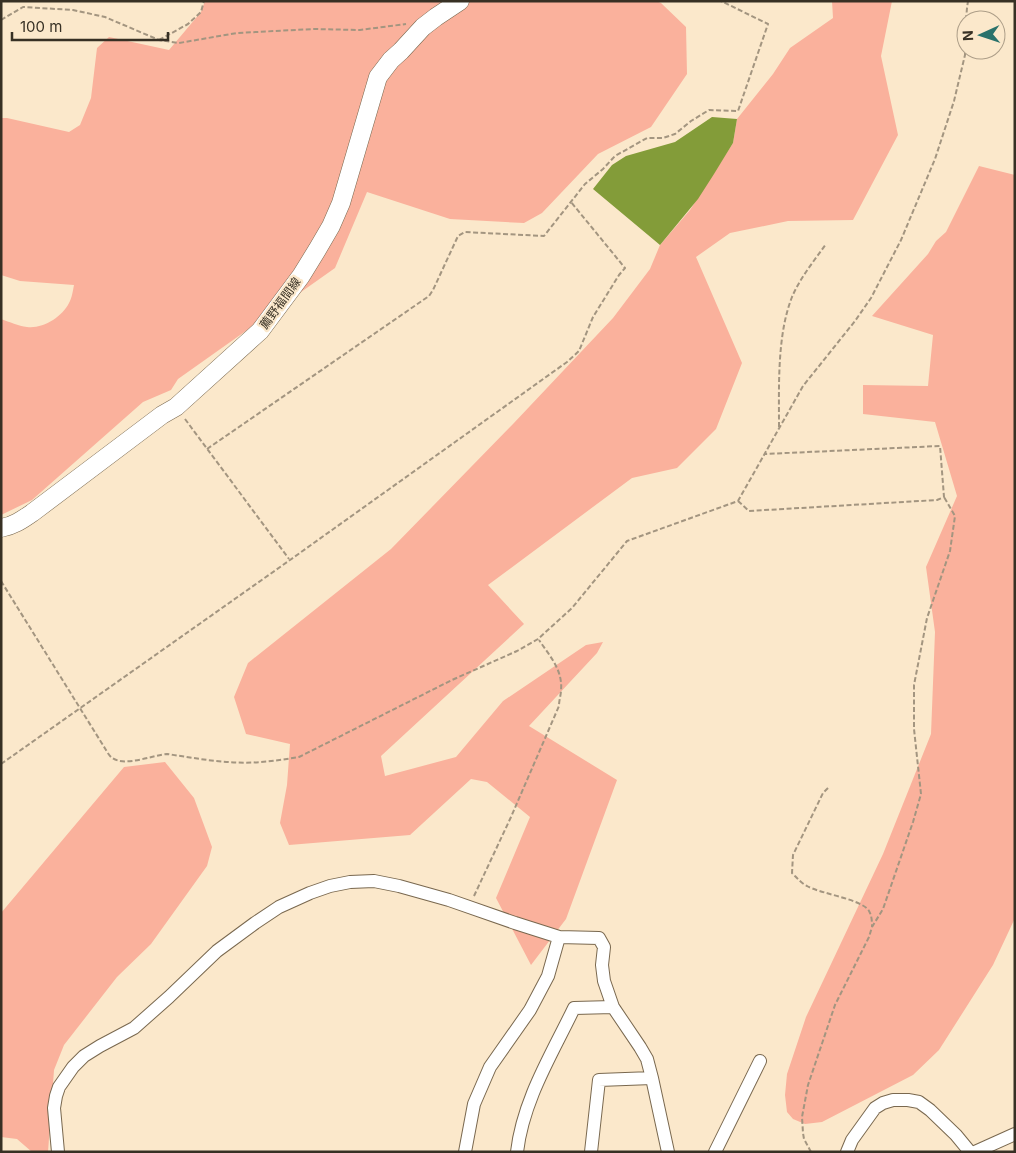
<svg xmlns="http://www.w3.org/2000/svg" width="1016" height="1153" font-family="Inter,'Noto Sans JP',sans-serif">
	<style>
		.green { fill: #fab19c }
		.water { fill: #839c39 }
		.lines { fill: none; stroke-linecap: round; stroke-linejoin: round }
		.street-casing { stroke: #79684f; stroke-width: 14 }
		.secondary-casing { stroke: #79684f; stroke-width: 19 }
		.path { stroke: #a39580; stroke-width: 2; stroke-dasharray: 5 2.5; stroke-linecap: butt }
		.street { stroke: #fff; stroke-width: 12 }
		.secondary { stroke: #fff; stroke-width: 18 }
		.labels { text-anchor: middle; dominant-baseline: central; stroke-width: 4.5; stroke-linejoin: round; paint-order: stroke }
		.street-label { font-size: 12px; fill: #373024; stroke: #fbe8cb }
	</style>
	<rect width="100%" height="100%" fill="#fbe8cb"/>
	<path class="green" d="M205 1H656L661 3 686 27 687 74 651 127 598 154 542 213 524 223 450 219 367 192 335 268 178 379 171 390 143 402 32 500 1 515V319C10 322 18 326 27 327 43 329 62 317 69 303 72 298 73 290 74 285L20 281 1 275V118H7L69 132 80 125 91 98 97 48 109 37 169 50 201 12Z
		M832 1H892L881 56 898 135 853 220 788 221 730 233 696 257 742 363 716 429 677 468 632 478 488 585 524 624 381 756 385 776 456 757 503 701 586 645 603 642 597 653 529 726 617 780 566 919 531 965 496 898 530 817 487 782 471 779 410 835 289 845 280 823 287 785 290 744 246 734 234 697 248 663 391 549 513 424 613 318 650 269 660 245 690 210 733 143 737 119 773 74 790 48 833 18Z
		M979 166 1015 175V918L993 965 939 1050 913 1075 822 1122 805 1124 793 1119 787 1112 785 1095 787 1074 806 1017 883 854 931 734 935 632 926 567 957 496 935 422 863 414V385L928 386 933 335 872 316 928 254 936 241 946 232Z
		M165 762 194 798 212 847 207 866 151 944 117 977 64 1045 54 1070 48 1152H32L17 1139 1 1137V913L124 767Z"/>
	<path class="water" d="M712 117 737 119 733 143 714 174 698 199 660 245 593 189 612 165 626 156 675 142Z"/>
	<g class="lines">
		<g class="street-casing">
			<path id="street" d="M58 1152 54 1108 56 1096 59 1087 73 1067 84 1056 100 1046 134 1028 169 997 217 951 255 923 279 907 310 893 330 886 350 882 374 881 399 886 449 900 515 923 559 937 599 938 604 947 602 965 604 981 613 1007 640 1047 647 1059 652 1078 668 1152
				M465 1152 474 1104 490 1067 530 1010 548 976 559 937
				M517 1152C523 1100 552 1054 574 1008L613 1007
				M591 1152 599 1080 652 1078
				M715 1152 760 1061
				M847 1152 852 1140 875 1108 883 1103 893 1100H908L919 1102 930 1110 956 1135 970 1152
				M975 1152 1015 1134"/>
		</g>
		<g class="secondary-casing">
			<path id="secondary" d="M1 528C13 526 22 520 32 513L162 415 176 407 260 331 301 276 317 250 331 226 341 203 378 77 391 60 401 51 423 27 436 17 460 1"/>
		</g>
		<path class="path" d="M1 20 23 7 73 10 105 17 159 40 179 43 237 33 314 29 360 30 406 24
			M966 20 967 8 968 1
			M159 40 188 24 201 12 204 1
			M185 419 289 559
			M779 427C779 386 777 335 792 297 800 278 814 261 826 244
			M207 449 429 296 433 290 458 236 465 232 544 236 585 184 603 169 615 156 647 138H663L675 134 691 121 709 110 738 111 768 24 721 1
			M738 501 749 511 937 500 944 497 940 446 765 454
			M1 581 106 750C107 752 109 755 111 757 124 768 152 755 167 754 188 757 209 761 229 762 252 764 276 761 299 757L452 680 517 651 538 639 572 608 627 541 738 501 803 386 855 321 871 298 901 240 935 159 954 101 965 55 966 27
			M1 764 290 560 567 362 579 351 593 317 619 275 625 268 571 202
			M828 788 823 793 793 855 792 873C797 878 801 883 807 886 821 894 862 899 869 911 872 916 872 922 872 927
			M474 896 511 817 559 706C559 700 561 695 561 690 563 670 549 655 539 640
			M811 1152 804 1139 803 1133 802 1117 808 1085 835 1005 869 937 872 927 883 909 913 822 921 794 914 729V685L927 618 950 551 955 516 944 497"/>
		<use href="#street" class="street"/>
		<use href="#secondary" class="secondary"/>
	</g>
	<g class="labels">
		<g class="street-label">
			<text transform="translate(280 303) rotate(-54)">薦野福間線</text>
		</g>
	</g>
	<rect width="1016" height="1153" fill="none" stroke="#373024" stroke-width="5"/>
	<g transform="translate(981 35) rotate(267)"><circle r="24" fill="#fbe8cb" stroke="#ad9e88"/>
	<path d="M0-4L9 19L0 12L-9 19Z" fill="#2a726b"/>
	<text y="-8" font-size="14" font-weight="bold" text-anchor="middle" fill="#373024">N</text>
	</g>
	<path d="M12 32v8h156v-8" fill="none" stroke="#373024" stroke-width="2.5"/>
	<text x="20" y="32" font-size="15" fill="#373024" stroke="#fbe8cb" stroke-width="4" paint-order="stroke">100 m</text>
</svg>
